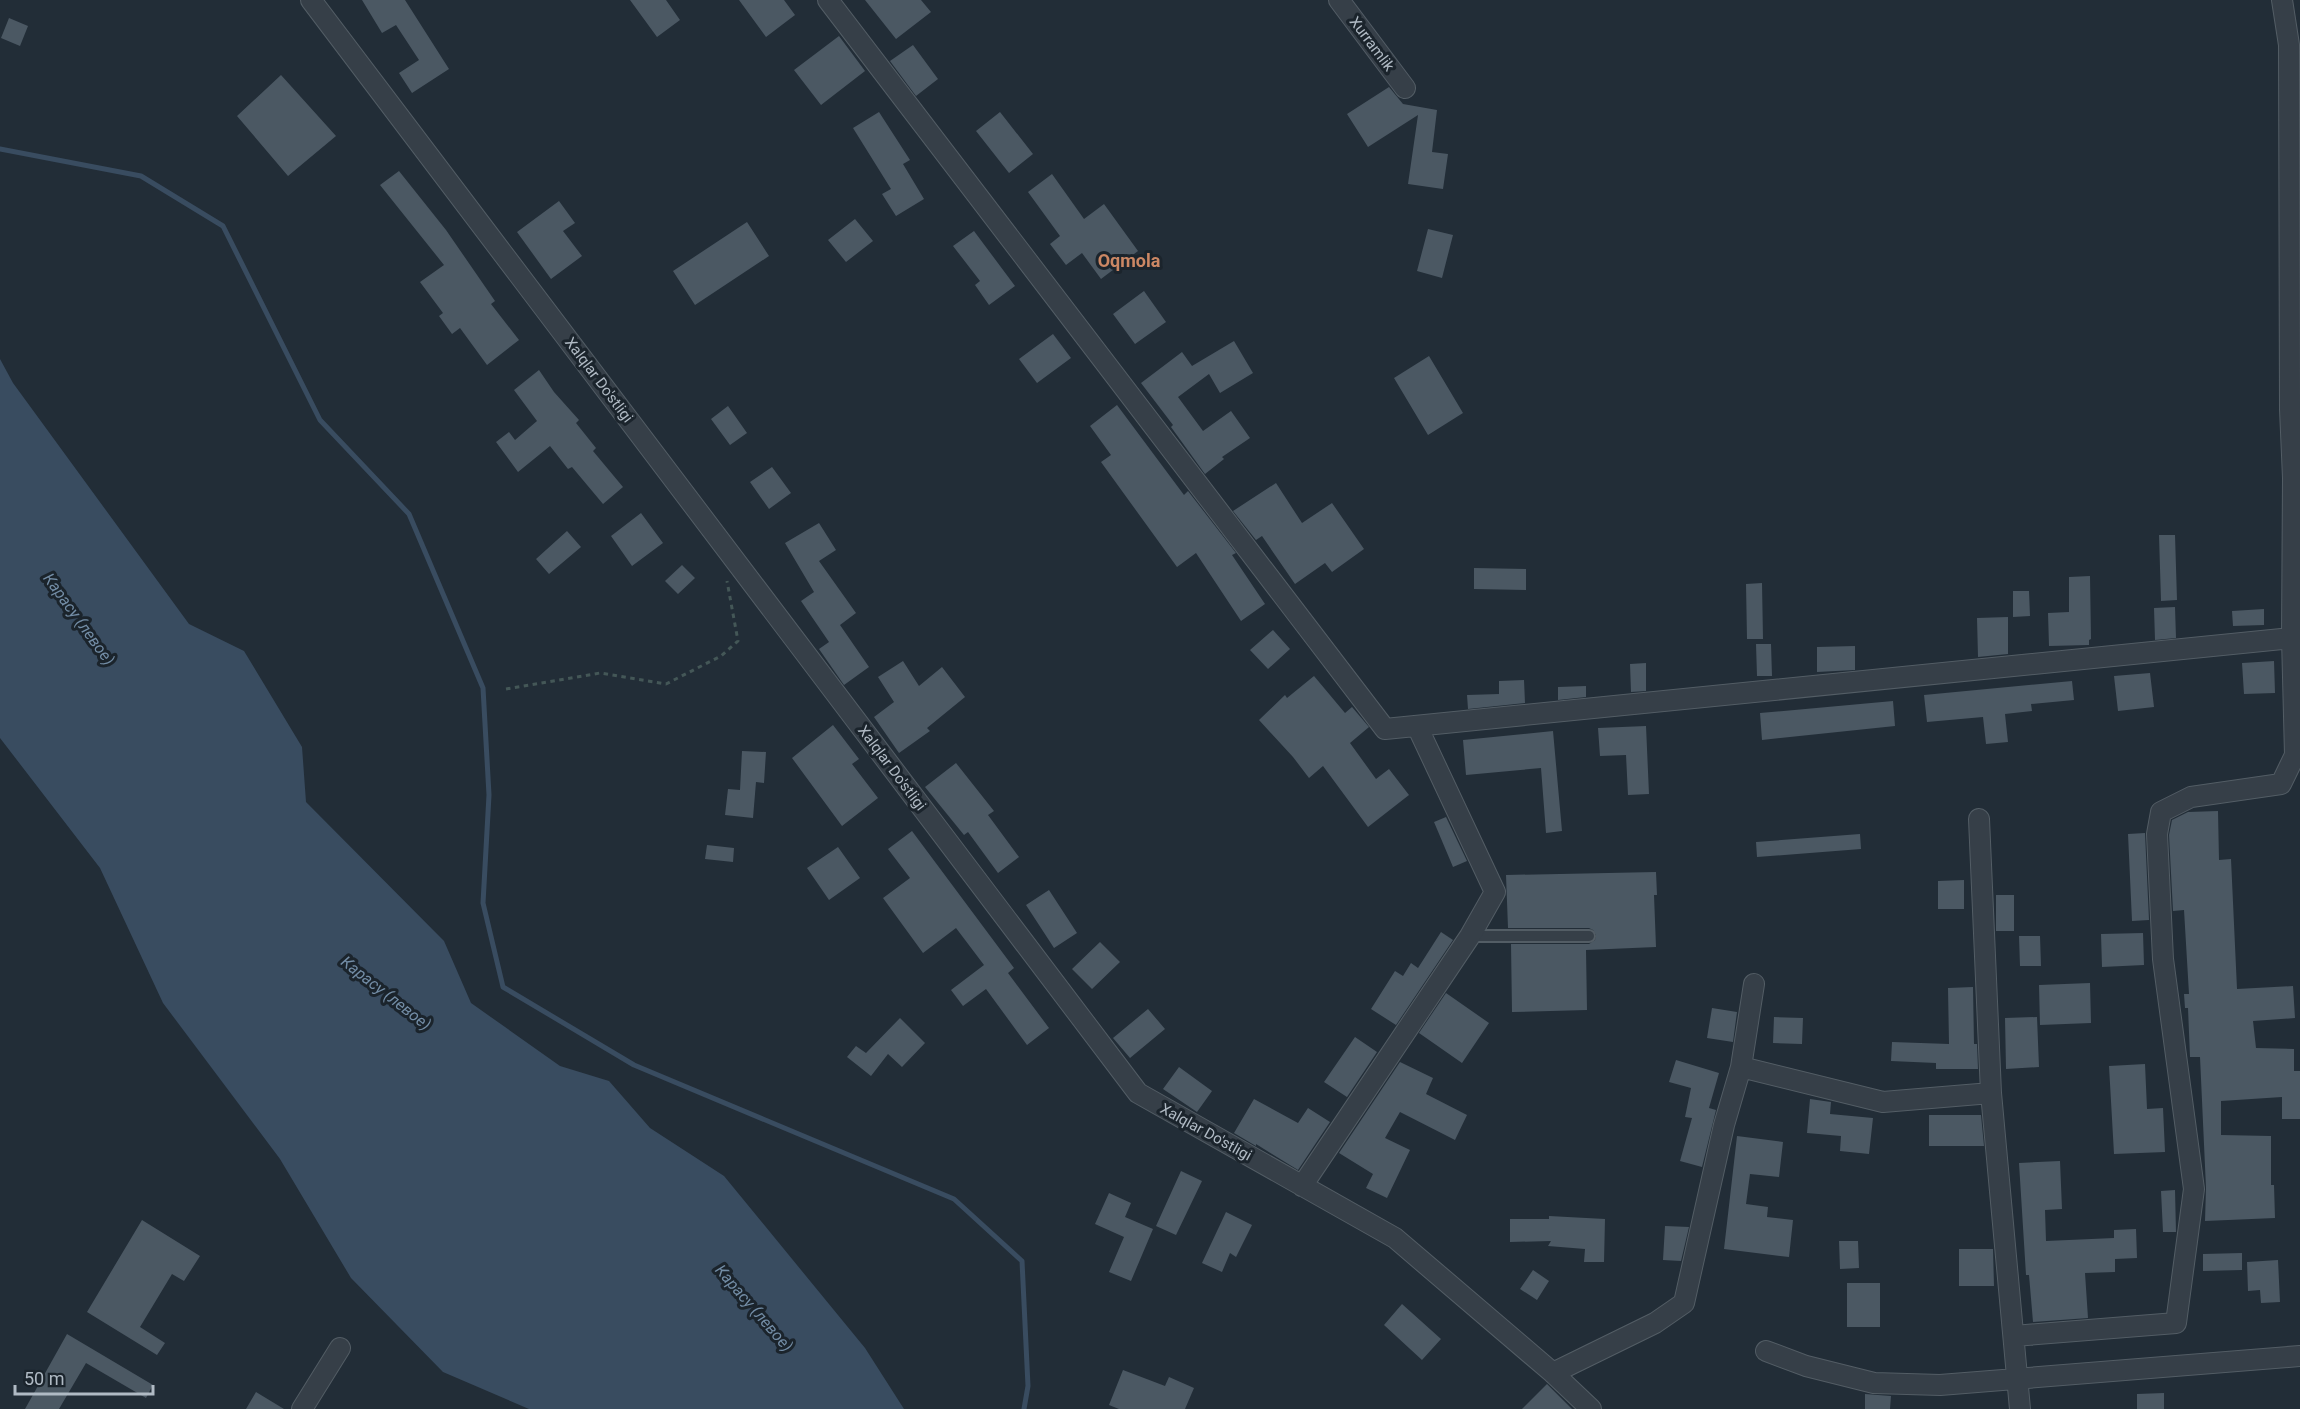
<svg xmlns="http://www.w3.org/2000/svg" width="2300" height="1409" font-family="Roboto,sans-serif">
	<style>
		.water { fill: #394c60 }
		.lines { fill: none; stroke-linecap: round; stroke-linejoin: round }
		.stream { stroke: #394c60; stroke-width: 5 }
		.building { fill: #4b5863 }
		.lane-casing { stroke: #535d65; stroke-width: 14 }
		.street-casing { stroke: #535d65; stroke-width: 22 }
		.path { stroke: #445757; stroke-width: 3; stroke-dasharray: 4.5 4.5; stroke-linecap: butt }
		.lane { stroke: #363f48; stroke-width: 10 }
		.street { stroke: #363f48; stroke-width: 20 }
		.labels { text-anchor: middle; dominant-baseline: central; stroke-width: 6; stroke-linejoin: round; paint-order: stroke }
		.street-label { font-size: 15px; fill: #b0bac4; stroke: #1b242c }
		.water-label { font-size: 16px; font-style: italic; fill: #738da6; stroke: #1b242c }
		.quarter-label { font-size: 18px; font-weight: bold; fill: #cb8764; stroke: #1b242c }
	</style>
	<rect width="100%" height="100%" fill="#222d37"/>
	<path class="water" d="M0 359 13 383 189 624 244 651 302 747 306 802 444 941 471 1003 560 1066 609 1081 650 1128 724 1176 865 1348 904 1409H529L443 1372 351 1278 280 1159 163 1003 100 868 0 738Z"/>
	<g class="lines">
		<path class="stream" d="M0 149 141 176 223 226 320 420 409 514 483 688 489 795 483 903 503 987 634 1065 954 1199 1022 1261 1028 1386 1024 1409"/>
	</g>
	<path class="building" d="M362 0H405L449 69 412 93 399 73 419 60 396 25 382 33Z
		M630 0H666L680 20 657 37Z
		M739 0H784L795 15 766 37Z
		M865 0H921L931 12 896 39Z
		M9 18 28 26 20 46 1 38Z
		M839 36 865 71 821 105 794 70Z
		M913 45 938 79 916 96 890 61Z
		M281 75 336 136 288 176 237 116Z
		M1389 87 1403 104 1437 110 1432 152 1448 154 1443 189 1408 184 1418 115 1368 147 1347 114Z
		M879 112 910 160 903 164 924 199 896 216 882 194 891 189 853 128Z
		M1000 112 1033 154 1009 173 976 131Z
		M399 171 446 230 495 301 491 304 519 340 487 365 460 328 452 334 439 316 443 313 420 282 444 265 380 185Z
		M1052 174 1084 219 1104 204 1138 251 1101 279 1082 253 1066 265 1050 244 1060 236 1028 192Z
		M559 201 575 223 563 231 582 256 551 279 517 232Z
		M855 219 873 241 846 262 828 240Z
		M747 222 769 256 695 305 673 271Z
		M1428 229 1453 235 1442 278 1417 271Z
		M974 231 1015 286 989 305 975 285 980 281 953 246Z
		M1144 291 1166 322 1135 344 1113 314Z
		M1053 334 1071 358 1037 383 1019 359Z
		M1234 341 1253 373 1220 393 1209 374 1178 397 1203 431 1231 411 1250 438 1222 457 1224 459 1205 474 1171 427 1173 425 1141 383 1182 352 1192 366Z
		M1429 356 1463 413 1428 435 1394 378Z
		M539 370 554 392 579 420 576 423 596 448 593 451 623 487 603 504 572 467 568 469 550 446 518 472 496 442 509 432 515 440 537 421 514 390Z
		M1117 405 1184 495 1188 491 1236 553 1232 555 1265 604 1241 621 1196 553 1177 567 1101 462 1111 455 1090 426Z
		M728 406 747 433 730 445 711 419Z
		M772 467 791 493 769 509 750 482Z
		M1276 483 1302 523 1332 503 1364 549 1332 572 1325 563 1295 584 1262 536 1256 540 1233 511Z
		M641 513 663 543 632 566 611 536Z
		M819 523 836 550 819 561 856 613 840 625 869 667 844 685 819 649 829 642 801 601 814 592 785 543Z
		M567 531 581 547 549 574 536 559Z
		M2159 535H2175L2177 600 2161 601Z
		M682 565 695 578 678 594 665 581Z
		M1474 568 1526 569V590L1474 589Z
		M2090 576 2091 639 2089 640V645L2049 646 2048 613 2069 612V577Z
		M1762 583 1763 639H1747L1746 584Z
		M2013 591H2029L2030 616 2013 617Z
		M2175 607 2176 638 2155 640 2154 608Z
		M2264 609V625L2233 626 2232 611Z
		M2008 617V654L1978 657 1977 618Z
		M1273 630 1290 649 1268 669 1250 650Z
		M1756 644H1771L1772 676H1757Z
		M1855 646V670L1817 672V647Z
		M903 661 919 686 942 667 965 697 927 728 930 731 899 753 874 717 894 702 878 677Z
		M2274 661 2275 693 2244 694 2242 663Z
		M1646 663V691L1631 692 1630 664Z
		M2150 673 2154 707 2118 711 2114 676Z
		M1314 676 1345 713 1352 707 1369 727 1350 743 1376 779 1389 769 1409 795 1368 827 1323 766 1309 778 1293 757 1259 720 1285 695 1287 698Z
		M1524 680 1525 703 1468 709 1467 695 1499 694V681Z
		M2072 681 2074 700 2031 704 2032 711 2005 714 2008 742 1986 744 1983 717 1927 722 1924 695Z
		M1586 686V697L1558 700V687Z
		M1893 701 1895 726 1762 740 1760 713Z
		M833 725 859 759 852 764 878 798 842 826 792 758Z
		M1646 726 1649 794 1628 795 1626 755 1600 756 1598 728Z
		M1553 731 1562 831 1546 833 1541 768 1466 775 1463 740Z
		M742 751 766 752 764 783 756 782 753 818 725 815 728 789 740 790Z
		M956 763 994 811 988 815 1019 857 998 873 968 832 964 835 925 787Z
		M2218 811 2219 860 2231 859 2237 989 2293 986 2295 1018 2253 1021 2256 1048 2294 1049V1071H2300V1119H2282V1097L2221 1101V1135L2271 1136V1185H2274L2275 1218 2205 1221 2206 1188 2200 1057H2190L2188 1008H2185L2184 994H2189L2184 910 2173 911 2169 835 2172 820 2188 812Z
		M1446 817 1467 861 1453 867 1434 822Z
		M912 831 1014 968 1008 973 1049 1028 1027 1045 986 989 963 1006 951 990 984 965 956 928 923 953 883 898 910 878 888 849Z
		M2145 833 2149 920 2132 921 2128 834Z
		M1860 834 1861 849 1757 857 1756 842Z
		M707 845 734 848 733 862 705 859Z
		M838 847 860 878 829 900 807 868Z
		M1656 872 1657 895H1654L1656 947 1586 950 1587 1010 1512 1012 1511 944H1589L1595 940 1596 935 1593 930 1589 928H1508L1506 875Z
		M1964 880V909H1938V881Z
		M1049 890 1077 933 1054 948 1026 905Z
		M1996 895H2014V931H1996Z
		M1441 932 1453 940 1396 1025 1371 1009 1395 971 1403 976 1411 963 1418 968Z
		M2143 933 2144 965 2102 967 2101 934Z
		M2019 936H2040L2041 966H2020Z
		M1100 942 1120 962 1092 989 1072 969Z
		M2090 983 2091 1023 2040 1025 2039 985Z
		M1973 987 1974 1044H1977L1978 1069H1936V1063L1891 1061 1892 1042 1949 1044 1948 988Z
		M1446 993 1489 1023 1462 1063 1419 1033Z
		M1712 1008 1737 1012 1733 1042 1707 1038Z
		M1148 1009 1165 1029 1130 1058 1113 1038Z
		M1774 1017 1803 1018 1802 1044 1773 1043Z
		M2037 1017 2039 1067 2006 1069 2005 1018Z
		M900 1018 925 1043 902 1067 888 1054 871 1076 847 1057 856 1046 866 1053Z
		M1355 1037 1377 1052 1347 1097 1324 1082Z
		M1676 1060 1719 1073 1709 1108 1716 1110 1702 1167 1680 1161 1692 1118 1685 1117 1691 1088 1669 1082Z
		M1400 1062 1433 1078 1426 1094 1467 1115 1455 1140 1400 1112 1385 1138 1410 1150 1387 1198 1366 1188 1373 1174 1339 1153Z
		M2145 1064 2147 1109 2163 1108 2165 1152 2114 1154 2109 1066Z
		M1179 1067 1212 1091 1197 1112 1163 1089Z
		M1254 1099 1298 1123 1308 1108 1330 1122 1298 1170 1256 1144V1146L1234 1133Z
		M1810 1099 1831 1102 1830 1114 1873 1118 1869 1154 1840 1151 1841 1136 1807 1133Z
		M1929 1115H1981L1984 1146H1929Z
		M1737 1136 1783 1142 1779 1177 1750 1174 1746 1204 1768 1207 1767 1217 1793 1220 1789 1257 1724 1249Z
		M2060 1161 2062 1209 2045 1210 2046 1241 2114 1238V1230L2136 1229 2137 1258 2115 1259V1272L2085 1273 2088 1318 2033 1322 2029 1275H2026L2019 1163Z
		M1181 1171 1202 1181 1176 1235 1156 1226Z
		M2175 1190 2176 1232H2163L2161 1191Z
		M1109 1193 1131 1203 1125 1217 1153 1229 1131 1281 1109 1272 1124 1237 1095 1224Z
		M1226 1212 1252 1225 1236 1257 1230 1253 1222 1272 1202 1263Z
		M1549 1216 1605 1219 1604 1262H1584L1585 1249 1548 1246 1551 1241 1510 1242V1219H1549Z
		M142 1220 200 1256 184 1281 172 1274 140 1327 165 1343 157 1355 87 1312Z
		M1665 1226 1689 1227 1681 1261 1663 1260Z
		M1839 1241H1858L1859 1268 1840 1269Z
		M1959 1249H1993L1994 1286H1959Z
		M2242 1253V1270L2203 1271V1254Z
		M2278 1260 2280 1302 2261 1303 2260 1290 2248 1291 2247 1262Z
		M1533 1270 1549 1281 1537 1300 1520 1289Z
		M1847 1283H1880V1327H1847Z
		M1402 1304 1441 1339 1422 1360 1384 1325Z
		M67 1334 153 1385 146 1398 86 1363 59 1409H25Z
		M1123 1370 1165 1386 1169 1377 1194 1388 1185 1409H1119L1109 1405Z
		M1547 1384 1572 1409H1522Z
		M256 1392 284 1409H246Z
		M2164 1393V1409H2137V1394Z
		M1865 1394 1891 1396 1890 1409H1865Z"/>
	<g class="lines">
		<g class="lane-casing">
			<path id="lane" d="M1470 936H1589"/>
		</g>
		<g class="street-casing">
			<path id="street" d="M311 0 1138 1093 1395 1238 1553 1373 1591 1409
				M828 0 1385 729 2292 638
				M1339 0 1405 88
				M1979 819 1991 1093 2020 1409
				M1741 1067 1883 1102 1991 1093
				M1302 1186 1470 936 1495 892 1417 726
				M2014 1336 2176 1323 2194 1189 2163 959 2157 834 2161 812 2191 797 2281 784 2295 755 2292 638 2293 478 2290 409 2289 45 2282 0
				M1766 1351 1806 1366 1874 1383 1940 1385 2300 1356
				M1553 1373 1655 1323 1684 1303 1724 1125 1741 1067 1754 984
				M302 1409 340 1348"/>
		</g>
		<path class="path" d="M506 689 600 673 666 684 721 656 738 641 727 581"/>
		<use href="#lane" class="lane"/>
		<use href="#street" class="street"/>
	</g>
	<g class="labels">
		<g class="street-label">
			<text transform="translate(1372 44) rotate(53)">Xurramlik</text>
			<text transform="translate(599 380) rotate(53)">Xalqlar Do'stligi</text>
			<text transform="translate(892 768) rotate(53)">Xalqlar Do'stligi</text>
			<text transform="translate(1206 1132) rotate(29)">Xalqlar Do'stligi</text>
		</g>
		<g class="water-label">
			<text transform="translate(79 619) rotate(54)">Карасу (левое)</text>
			<text transform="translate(386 993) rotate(38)">Карасу (левое)</text>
			<text transform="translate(754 1308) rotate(49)">Карасу (левое)</text>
		</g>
		<g class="quarter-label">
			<text x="1129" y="260">Oqmola</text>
		</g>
	</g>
	<path d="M15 1385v9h138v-9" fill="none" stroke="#b0bac4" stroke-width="3"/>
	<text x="24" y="1385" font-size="18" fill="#b0bac4" stroke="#1b242c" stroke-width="4.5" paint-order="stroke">50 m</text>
</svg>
